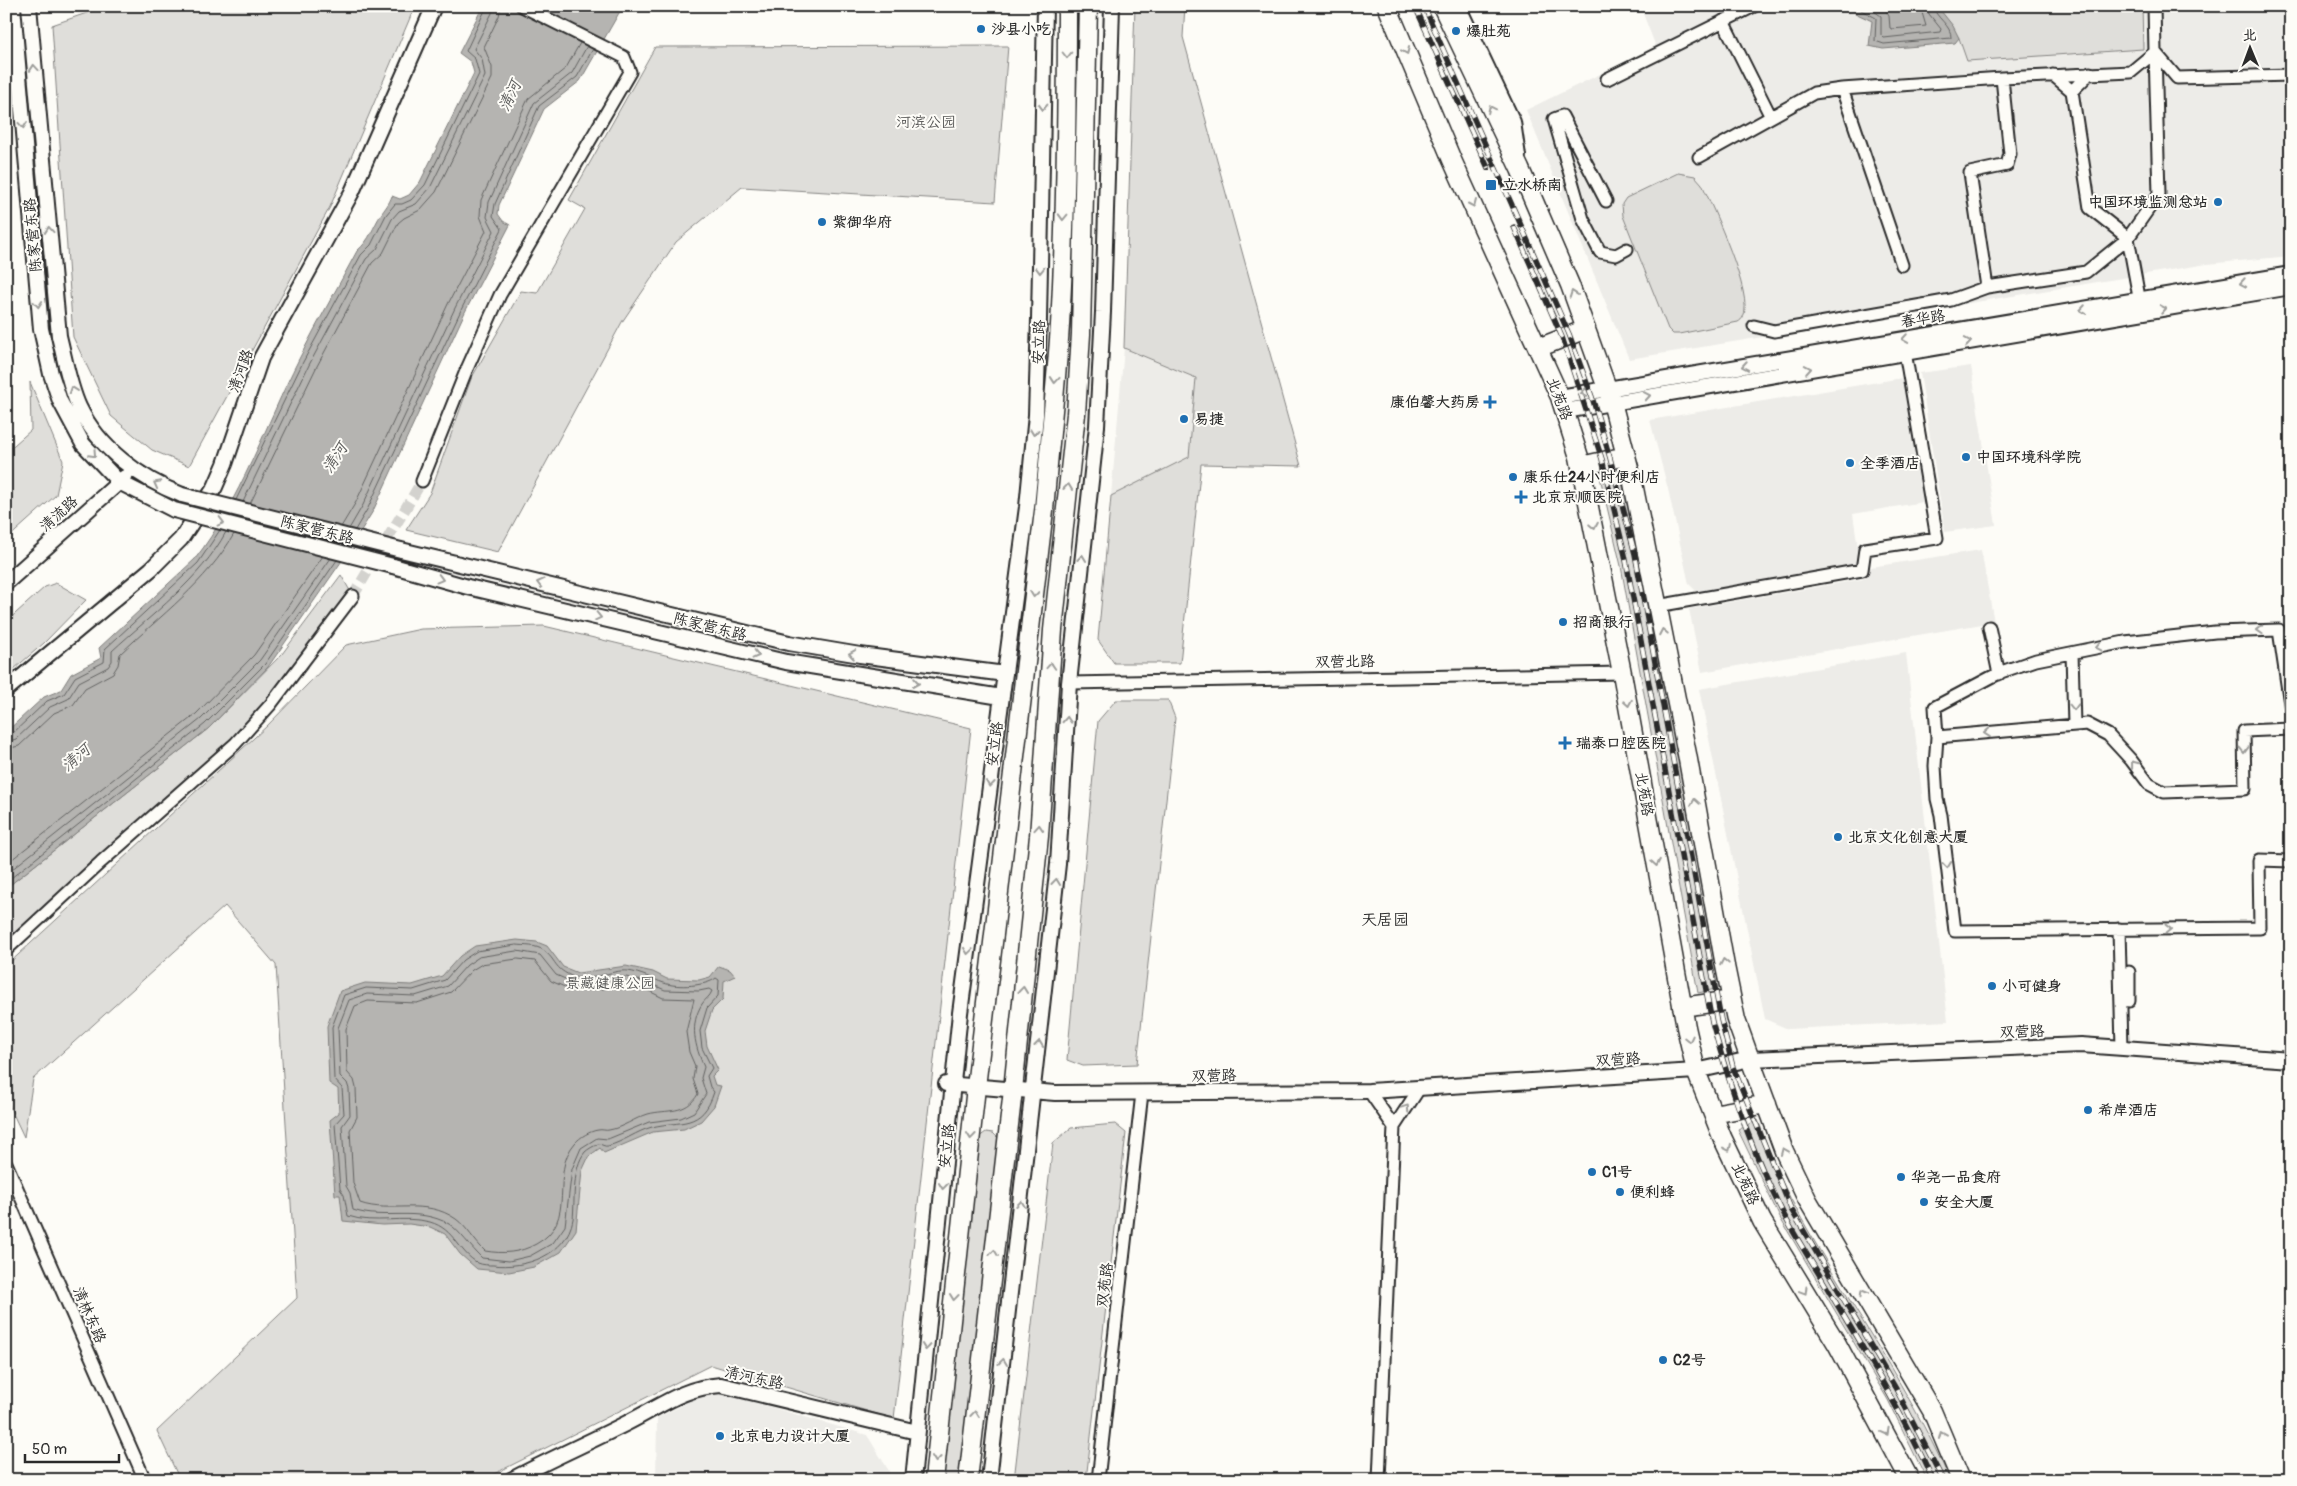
<svg xmlns="http://www.w3.org/2000/svg" width="2297" height="1486" font-family="Pangolin,'LXGW WenKai TC',sans-serif">
	<style>
		.built { fill: #edece8 }
		.green { fill: #dfdeda; stroke: #858482 }
		.water { fill: #b5b4b1; stroke: #7e7d7b }
		.lines { fill: none; stroke-linecap: round; stroke-linejoin: round }
		.shore { stroke: #626261; stroke-width: 1 }
		.minor-tunnel { stroke: #d3d2ce; stroke-width: 11; stroke-dasharray: 11 5.5; stroke-linecap: butt }
		.minor-casing { stroke: #2b2b2b; stroke-width: 15 }
		.tertiary-casing { stroke: #2b2b2b; stroke-width: 18 }
		.primary-casing { stroke: #2b2b2b; stroke-width: 21 }
		.minor { stroke: #fdfcf7; stroke-width: 11 }
		.tertiary { stroke: #fdfcf7; stroke-width: 14 }
		.primary { stroke: #fdfcf7; stroke-width: 18 }
		.rail-casing { stroke: #2b2b2b; stroke-width: 5.5 }
		.rail { stroke: #fdfcf7; stroke-width: 4; stroke-dasharray: 11; stroke-linecap: butt }
		.tertiary-bridge-casing { stroke: #2b2b2b; stroke-width: 18; stroke-linecap: butt }
		.tertiary-bridge { stroke: #fdfcf7; stroke-width: 14 }
		.oneway { stroke: #9e9e9b }
		.poi-dot { fill: #1f6fb2; stroke: #fdfcf7; stroke-width: 2 }
		.labels { text-anchor: middle; dominant-baseline: central; stroke-width: 4; stroke-linejoin: round; paint-order: stroke }
		.poi-label { font-size: 15px; font-weight: bold; fill: #2b2b2b; stroke: #fdfcf7; text-anchor: start }
		.park-label { font-size: 15px; fill: #585857; stroke: #fdfcf7 }
		.street-label { font-size: 15px; fill: #2b2b2b; stroke: #fdfcf7 }
		.water-label { font-size: 16px; font-style: italic; fill: #5b5b5a; stroke: #fdfcf7 }
		.neighbourhood-label { font-size: 16px; fill: #2b2b2b; stroke: #fdfcf7 }
	</style>
	<rect width="100%" height="100%" fill="#fdfcf7"/>
	<filter id="ink" filterUnits="userSpaceOnUse"><feTurbulence type="fractalNoise" baseFrequency=".02" numOctaves="2"/><feDisplacementMap in="SourceGraphic" scale="10" xChannelSelector="R" yChannelSelector="G"/><feConvolveMatrix kernelMatrix="1 2 1 2 8 2 1 2 1" color-interpolation-filters="sRGB"/></filter>
	<g filter="url(#ink)">
		<path class="built" d="M1640 6H2291V256L2207 264 1629 359 1526 110 1656 47Z
			M1124 348 1196 378 1189 458 1111 496Z
			M1971 366 1996 525 1945 532 1920 373Z
			M1902 378 1923 502 1853 514 1861 569 1699 594 1689 584 1668 489 1650 420Z
			M1981 550 1994 622 1702 672 1689 609 1863 579 1871 567Z
			M1906 653 1948 1021 1788 1029 1765 1019 1699 689Z
			M712 1390 867 1435 889 1471 888 1480H656L657 1418Z"/>
		<path class="green" d="M107 6H415L330 207 189 466 152 450 111 416 73 337 52 25Z
			M1135 6H1185L1183 37 1301 466 1201 464 1180 663H1114L1098 640 1111 496 1189 457 1196 378 1124 348Z
			M1937 6H2142L2143 49 1967 61 1959 38Z
			M1008 46 995 202 742 187 676 242 622 322 498 552 406 530 430 493 471 379 521 291 537 293 585 209 569 200 655 47Z
			M1678 173 1695 176 1702 184C1712 207 1755 297 1743 317 1742 319 1740 321 1738 322L1679 334H1673L1668 329 1623 216 1622 204 1626 198Z
			M30 382 63 461 56 495 6 540V452L31 430Z
			M1608 466 1619 470 1647 590 1720 988 1698 993 1621 566 1599 473Z
			M341 575 353 596 271 704 6 950V888L209 728 282 654Z
			M56 583 86 600 44 643 6 676V622L45 587Z
			M544 626 971 728 894 1419 711 1365 482 1480H180L157 1431 297 1298 276 965 225 906 33 1079 24 1137 6 1099V966L267 726 346 645 421 629Z
			M1116 700H1168L1175 718 1137 1064 1083 1066 1067 1060 1098 721Z
			M1758 1120C1766 1140 1772 1161 1781 1180 1833 1283 1903 1374 1950 1480H1927L1888 1400 1780 1218 1738 1130Z
			M1115 1124 1126 1133 1086 1480H1014L1053 1143 1071 1128Z
			M986 1132 993 1133 999 1139 961 1480H940L979 1137Z"/>
		<path class="water" d="M483 6H623L580 81 544 109 499 205 498 214 503 221 510 225 465 312 373 511 346 555 268 667 209 728 6 888V732L44 697 61 690 71 674 101 658 99 648 195 559C240 501 266 424 299 359 317 323 338 287 357 251 371 239 372 228 382 213 386 207 389 204 392 196L400 199 409 195 420 182 474 73 471 62 459 53Z
			M1855 6H1937L1953 26 1959 38 1955 43 1883 49 1869 46 1872 21 1855 13Z
			M517 940 537 942 547 946 563 967 578 973 626 966 653 972 667 979 699 980 710 977 719 966 730 970 735 976 724 981 723 999 712 1010 705 1031 707 1046 718 1070 712 1076 715 1085 721 1086 714 1106 701 1121 684 1129 653 1132 604 1153 600 1148 589 1156 582 1171 576 1230 561 1252 534 1267 509 1272 477 1269 460 1254 445 1234 430 1227 409 1224 382 1225 343 1221 340 1195H335L330 1120 339 1113 338 1089 329 1083 327 1026 340 991 365 983 412 985 442 976 460 956 475 946Z"/>
		<g class="lines">
			<path class="shore" d="M1860 6 1861 10 1876 18 1875 41 1884 44 1951 38C1952 25 1935 18 1933 6
				M1867 6 1881 16V35L1884 38 1940 32 1941 29 1929 14 1927 6
				M1883 6 1889 16 1890 28 1892 29 1926 26 1920 6
				M236 500 303 362 361 255 371 245 386 215 395 204H402L411 200 425 185 479 74 475 59 466 51 487 6
				M243 502 309 365 366 259 377 249 392 219 399 211 416 204 430 188 485 76 482 59 474 49 492 13 493 6
				M250 504 316 368 372 263 383 253 398 223 404 218 420 210 436 192 492 78V67L484 47 499 16 501 6
				M341 527 356 502 448 304 486 231 480 216 481 200 528 99 566 68 580 43
				M349 529 363 505 455 308 494 231 487 217 489 202 534 103 572 73 587 46
				M355 530 368 508 461 310 502 229 493 216 495 204 539 106 577 77 593 49
				M6 736 12 734 47 701 64 694 75 677 104 662 105 649 198 563 220 530
				M6 742 16 739 50 707 68 699 79 682 108 667 112 661V651C152 614 200 580 226 532
				M6 749 19 746 54 713 73 705 85 688 113 673 118 665 120 654C160 616 207 582 234 534
				M6 864 196 714 254 655 323 556
				M6 874 201 719 260 660 331 558
				M6 882 205 724 265 664 337 560
				M517 945C525 946 536 945 543 950 557 960 553 969 574 977 591 983 611 969 628 971 641 973 652 979 664 983 677 988 707 986 716 978L719 980 718 996 707 1008 700 1031 702 1048 712 1068 707 1076 710 1087 714 1092C702 1130 680 1120 652 1127 637 1131 623 1142 608 1146 604 1147 602 1144 598 1144 594 1146 588 1149 585 1152 572 1168 575 1199 573 1219 567 1255 525 1269 493 1265 489 1265 482 1265 478 1263 458 1252 455 1229 430 1222 404 1215 374 1225 348 1216L344 1195 340 1189 335 1124 344 1114 342 1088 334 1079 332 1027 344 995 366 988 413 990 445 980 463 960 477 951Z
				M517 951 540 955 556 975 577 984 626 977 649 983 665 990 699 991 709 989 712 991C710 997 705 999 702 1004 689 1025 695 1046 704 1067L701 1078 706 1094 694 1112 681 1118 649 1122 608 1139 597 1138 581 1148 572 1169 565 1226 553 1243 530 1256 509 1261 482 1258C472 1249 458 1229 449 1224 417 1206 385 1221 353 1210L350 1193 346 1186 342 1126 350 1115 349 1089 347 1083 340 1076 338 1028 349 1000 367 994 415 996 448 986 467 965 479 957Z
				M518 959 535 961 551 981 574 991 603 989 626 985 647 990 663 998 694 999 686 1032 689 1052 695 1066 693 1079 698 1094C686 1115 667 1109 648 1114 635 1118 622 1128 609 1130 606 1131 602 1129 598 1130 590 1131 580 1137 575 1143 548 1174 579 1221 536 1244 520 1253 503 1254 485 1251 474 1241 467 1227 456 1219 425 1197 391 1214 360 1203L353 1183 350 1130 357 1117 356 1088 354 1080 347 1072 346 1029 355 1006 368 1001 417 1003 451 992 472 970 482 964Z"/>
			<path class="minor-tunnel" d="M353 596 422 481"/>
			<g class="minor-casing">
				<path id="minor" d="M2154 6 2155 52 2131 72 2002 78 2010 154 2007 165 1970 173 1987 287 2086 272 2128 238 2159 194 2155 52
					M1723 21 1771 117
					M2155 52 2177 78 2291 75
					M2053 75 2072 91 2090 73
					M1607 79 1754 6
					M1842 89 2002 78
					M2072 91 2090 208 2128 238 2141 308
					M1699 157 1814 93 1842 89 1902 265
					M1606 201 1562 116 1554 119 1583 219 1600 252 1616 255 1627 249
					M1754 326 1774 331 1951 300 1987 287
					M422 481 466 371 500 295 630 72 624 57 522 6
					M1657 606 1862 570 1865 549 1937 538 1905 352
					M1989 627 1999 674
					M2072 653 2074 725
					M1069 683 1622 673
					M2291 729 2244 731 2245 789 2164 792 2149 784 2131 760 2108 735 2087 724 1937 737 1935 766 1937 799 1941 815 1955 931 2260 928 2259 860 2291 861
					M1937 737 1935 707 2001 672 2036 660 2125 642 2215 632 2279 630 2291 711
					M2119 929 2122 1048
					M6 950 101 862 235 744 271 704 353 596
					M2129 972V1001
					M1369 1091 1394 1127
					M6 1163 145 1480
					M1098 1480 1142 1093
					M1379 1480 1394 1127 1419 1089"/>
			</g>
			<g class="tertiary-casing">
				<path id="tertiary" d="M13 6 41 329 51 374 60 401 83 444 119 482 174 510
					M29 6 59 336C65 360 69 385 79 407 99 449 141 479 182 495
					M1458 6 1513 122 1518 156
					M1560 397 2291 274
					M1565 411 2291 287
					M401 550 789 643 860 655 1005 674
					M393 566 468 587 786 662 1001 697
					M6 583 125 477
					M6 690 151 569 181 539 215 487 225 464 261 358 352 192 434 6
					M946 1084 1055 1093 1369 1091 1696 1071 1750 1059 2081 1045 2291 1060
					M511 1480C550 1459 590 1442 629 1422 663 1405 682 1388 721 1385L917 1432
					M913 1480 960 1013 1027 507 1036 415 1039 319 1045 6
					M989 1480 1058 864 1069 683 1097 426 1103 312 1112 6"/>
			</g>
			<g class="primary-casing">
				<path id="primary" d="M1387 6 1452 160 1560 397 1579 457 1622 673 1686 1027 1696 1071 1722 1137 1762 1221 1837 1344 1910 1480
					M1442 6 1520 169 1570 285 1612 402 1633 483 1687 754 1725 966 1736 1020 1750 1059 1784 1151 1807 1199 1932 1411 1961 1480
					M1538 348 1586 329
					M1581 466 1626 456
					M1682 1007 1732 1000
					M1713 1114 1767 1104
					M934 1480 976 1087 1044 510C1049 449 1056 387 1060 325 1066 219 1067 112 1067 6
					M968 1480 1013 1090 1039 836 1053 630 1076 414 1081 334 1088 6"/>
			</g>
			<use href="#minor" class="minor"/>
			<use href="#tertiary" class="tertiary"/>
			<use href="#primary" class="primary"/>
			<g class="rail-casing">
				<path id="rail" d="M1415 6 1488 168
					M1424 6 1569 334 1592 397 1610 458 1635 554 1721 1020 1733 1067 1791 1209 1896 1389 1943 1480
					M1514 227 1562 337 1602 459 1625 555 1712 1022C1730 1087 1752 1153 1783 1213 1797 1240 1814 1265 1829 1291 1866 1353 1903 1414 1933 1480"/>
			</g>
			<use href="#rail" class="rail"/>
			<g class="tertiary-bridge-casing">
				<path id="tertiary-bridge" d="M182 495 401 550
					M174 510 393 566"/>
			</g>
			<use href="#tertiary-bridge" class="tertiary-bridge"/>
		</g>
		<defs><path id="oneway-chevron" d="M-2-3.5L2.5 0L-2 3.5" fill="none" stroke-width="1.6" stroke-linecap="round" stroke-linejoin="round" transform="scale(1.25)"/></defs>
		<g class="oneway">
			<use href="#oneway-chevron" transform="translate(1406 51) rotate(67)"/>
			<use href="#oneway-chevron" transform="translate(1067 55) rotate(90)"/>
			<use href="#oneway-chevron" transform="translate(34 68) rotate(-95)"/>
			<use href="#oneway-chevron" transform="translate(1043 107) rotate(91)"/>
			<use href="#oneway-chevron" transform="translate(1491 109) rotate(-116)"/>
			<use href="#oneway-chevron" transform="translate(23 125) rotate(85)"/>
			<use href="#oneway-chevron" transform="translate(1473 204) rotate(66)"/>
			<use href="#oneway-chevron" transform="translate(1063 217) rotate(92)"/>
			<use href="#oneway-chevron" transform="translate(49 230) rotate(-95)"/>
			<use href="#oneway-chevron" transform="translate(1040 270) rotate(91)"/>
			<use href="#oneway-chevron" transform="translate(2243 283) rotate(170)"/>
			<use href="#oneway-chevron" transform="translate(1573 294) rotate(-110)"/>
			<use href="#oneway-chevron" transform="translate(38 304) rotate(85)"/>
			<use href="#oneway-chevron" transform="translate(2163 309) rotate(-10)"/>
			<use href="#oneway-chevron" transform="translate(2083 310) rotate(171)"/>
			<use href="#oneway-chevron" transform="translate(1905 339) rotate(171)"/>
			<use href="#oneway-chevron" transform="translate(1968 342) rotate(-10)"/>
			<use href="#oneway-chevron" transform="translate(1745 366) rotate(170)"/>
			<use href="#oneway-chevron" transform="translate(1808 369) rotate(-10)"/>
			<use href="#oneway-chevron" transform="translate(1055 380) rotate(95)"/>
			<use href="#oneway-chevron" transform="translate(73 390) rotate(-109)"/>
			<use href="#oneway-chevron" transform="translate(1584 393) rotate(170)"/>
			<use href="#oneway-chevron" transform="translate(1647 396) rotate(-10)"/>
			<use href="#oneway-chevron" transform="translate(1034 432) rotate(96)"/>
			<use href="#oneway-chevron" transform="translate(93 454) rotate(47)"/>
			<use href="#oneway-chevron" transform="translate(157 484) rotate(-152)"/>
			<use href="#oneway-chevron" transform="translate(1068 487) rotate(-84)"/>
			<use href="#oneway-chevron" transform="translate(221 522) rotate(14)"/>
			<use href="#oneway-chevron" transform="translate(1594 526) rotate(79)"/>
			<use href="#oneway-chevron" transform="translate(1082 558) rotate(-84)"/>
			<use href="#oneway-chevron" transform="translate(440 579) rotate(15)"/>
			<use href="#oneway-chevron" transform="translate(540 583) rotate(-166)"/>
			<use href="#oneway-chevron" transform="translate(1034 594) rotate(97)"/>
			<use href="#oneway-chevron" transform="translate(598 617) rotate(13)"/>
			<use href="#oneway-chevron" transform="translate(2260 630) rotate(178)"/>
			<use href="#oneway-chevron" transform="translate(1663 632) rotate(-101)"/>
			<use href="#oneway-chevron" transform="translate(2099 647) rotate(169)"/>
			<use href="#oneway-chevron" transform="translate(852 654) rotate(-171)"/>
			<use href="#oneway-chevron" transform="translate(756 655) rotate(14)"/>
			<use href="#oneway-chevron" transform="translate(1051 666) rotate(-86)"/>
			<use href="#oneway-chevron" transform="translate(916 683) rotate(9)"/>
			<use href="#oneway-chevron" transform="translate(1628 703) rotate(80)"/>
			<use href="#oneway-chevron" transform="translate(2074 707) rotate(88)"/>
			<use href="#oneway-chevron" transform="translate(1067 720) rotate(-87)"/>
			<use href="#oneway-chevron" transform="translate(1987 733) rotate(175)"/>
			<use href="#oneway-chevron" transform="translate(2244 750) rotate(89)"/>
			<use href="#oneway-chevron" transform="translate(2134 764) rotate(-128)"/>
			<use href="#oneway-chevron" transform="translate(990 784) rotate(97)"/>
			<use href="#oneway-chevron" transform="translate(1695 802) rotate(-100)"/>
			<use href="#oneway-chevron" transform="translate(1039 828) rotate(-86)"/>
			<use href="#oneway-chevron" transform="translate(1656 863) rotate(80)"/>
			<use href="#oneway-chevron" transform="translate(1947 865) rotate(83)"/>
			<use href="#oneway-chevron" transform="translate(1056 882) rotate(-84)"/>
			<use href="#oneway-chevron" transform="translate(2168 929) rotate(-1)"/>
			<use href="#oneway-chevron" transform="translate(968 951) rotate(98)"/>
			<use href="#oneway-chevron" transform="translate(1724 962) rotate(-101)"/>
			<use href="#oneway-chevron" transform="translate(1023 990) rotate(-84)"/>
			<use href="#oneway-chevron" transform="translate(1689 1039) rotate(77)"/>
			<use href="#oneway-chevron" transform="translate(1039 1044) rotate(-84)"/>
			<use href="#oneway-chevron" transform="translate(1406 1108) rotate(-56)"/>
			<use href="#oneway-chevron" transform="translate(971 1136) rotate(96)"/>
			<use href="#oneway-chevron" transform="translate(1728 1148) rotate(65)"/>
			<use href="#oneway-chevron" transform="translate(1784 1151) rotate(-113)"/>
			<use href="#oneway-chevron" transform="translate(943 1186) rotate(96)"/>
			<use href="#oneway-chevron" transform="translate(1021 1204) rotate(-83)"/>
			<use href="#oneway-chevron" transform="translate(994 1253) rotate(-83)"/>
			<use href="#oneway-chevron" transform="translate(1804 1291) rotate(59)"/>
			<use href="#oneway-chevron" transform="translate(1863 1293) rotate(-120)"/>
			<use href="#oneway-chevron" transform="translate(954 1297) rotate(96)"/>
			<use href="#oneway-chevron" transform="translate(926 1347) rotate(96)"/>
			<use href="#oneway-chevron" transform="translate(1003 1362) rotate(-83)"/>
			<use href="#oneway-chevron" transform="translate(975 1414) rotate(-83)"/>
			<use href="#oneway-chevron" transform="translate(1886 1432) rotate(61)"/>
			<use href="#oneway-chevron" transform="translate(1942 1435) rotate(-113)"/>
			<use href="#oneway-chevron" transform="translate(936 1459) rotate(96)"/>
		</g>
	</g>
	<g class="poi-dot">
		<circle cx="981" cy="29" r="5"/>
		<circle cx="1456" cy="31" r="5"/>
		<rect x="1485" y="179" width="12" height="12" rx="2.5"/>
		<circle cx="2218" cy="202" r="5"/>
		<circle cx="822" cy="222" r="5"/>
		<path d="M1487.5 394.5h5v5h5v5h-5v5h-5v-5h-5v-5h5z"/>
		<circle cx="1184" cy="419" r="5"/>
		<circle cx="1966" cy="457" r="5"/>
		<circle cx="1850" cy="463" r="5"/>
		<circle cx="1513" cy="477" r="5"/>
		<path d="M1518.5 489.5h5v5h5v5h-5v5h-5v-5h-5v-5h5z"/>
		<circle cx="1563" cy="622" r="5"/>
		<path d="M1562.5 735.5h5v5h5v5h-5v5h-5v-5h-5v-5h5z"/>
		<circle cx="1838" cy="837" r="5"/>
		<circle cx="1992" cy="986" r="5"/>
		<circle cx="2088" cy="1110" r="5"/>
		<circle cx="1592" cy="1172" r="5"/>
		<circle cx="1901" cy="1177" r="5"/>
		<circle cx="1620" cy="1192" r="5"/>
		<circle cx="1924" cy="1202" r="5"/>
		<circle cx="1663" cy="1360" r="5"/>
		<circle cx="720" cy="1436" r="5"/>
	</g>
	<g class="labels">
		<g class="poi-label">
			<text x="991" y="29">沙县小吃</text>
			<text x="1466" y="31">爆肚苑</text>
			<text x="1502" y="185">立水桥南</text>
			<text x="2208" y="202" text-anchor="end">中国环境监测总站</text>
			<text x="832" y="222">紫御华府</text>
			<text x="1480" y="402" text-anchor="end">康伯馨大药房</text>
			<text x="1194" y="419">易捷</text>
			<text x="1976" y="457">中国环境科学院</text>
			<text x="1860" y="463">全季酒店</text>
			<text x="1523" y="477">康乐仕24小时便利店</text>
			<text x="1532" y="497">北京京顺医院</text>
			<text x="1573" y="622">招商银行</text>
			<text x="1576" y="743">瑞泰口腔医院</text>
			<text x="1848" y="837">北京文化创意大厦</text>
			<text x="2002" y="986">小可健身</text>
			<text x="2098" y="1110">希岸酒店</text>
			<text x="1602" y="1172">C1号</text>
			<text x="1911" y="1177">华尧一品食府</text>
			<text x="1630" y="1192">便利蜂</text>
			<text x="1934" y="1202">安全大厦</text>
			<text x="1673" y="1360">C2号</text>
			<text x="730" y="1436">北京电力设计大厦</text>
		</g>
		<g class="park-label">
			<text x="926" y="122">河滨公园</text>
			<text x="610" y="983">景藏健康公园</text>
		</g>
		<g class="street-label">
			<text transform="translate(33 235) rotate(-95)">陈家营东路</text>
			<text transform="translate(1923 319) rotate(-9)">春华路</text>
			<text transform="translate(1039 342) rotate(-88)">安立路</text>
			<text transform="translate(241 371) rotate(-70)">清河路</text>
			<text transform="translate(1559 399) rotate(69)">北苑路</text>
			<text transform="translate(59 514) rotate(-42)">清流路</text>
			<text transform="translate(317 530) rotate(14)">陈家营东路</text>
			<text transform="translate(710 627) rotate(14)">陈家营东路</text>
			<text transform="translate(1345 662) rotate(-1)">双营北路</text>
			<text transform="translate(995 744) rotate(-83)">安立路</text>
			<text transform="translate(1644 794) rotate(80)">北苑路</text>
			<text transform="translate(2022 1032) rotate(-2)">双营路</text>
			<text transform="translate(1618 1060) rotate(-4)">双营路</text>
			<text transform="translate(1214 1076) rotate(-1)">双营路</text>
			<text transform="translate(947 1146) rotate(-84)">安立路</text>
			<text transform="translate(1745 1184) rotate(65)">北苑路</text>
			<text transform="translate(1105 1285) rotate(-83)">双苑路</text>
			<text transform="translate(89 1315) rotate(66)">清林东路</text>
			<text transform="translate(754 1378) rotate(12)">清河东路</text>
		</g>
		<g class="water-label">
			<text transform="translate(510 96) rotate(-65)">清河</text>
			<text transform="translate(335 458) rotate(-57)">清河</text>
			<text transform="translate(76 758) rotate(-41)">清河</text>
		</g>
		<g class="neighbourhood-label">
			<text x="1385" y="920">天居园</text>
		</g>
	</g>
	<rect width="2297" height="1486" fill="none" stroke="#fdfcf7" stroke-width="25"/>
	<rect x="12" y="12" width="2272" height="1461" fill="none" stroke="#2b2b2b" stroke-width="2" filter="url(#ink)"/>
	<g transform="translate(2250 48) rotate(359)" stroke="#fdfcf7" stroke-width="4" paint-order="stroke">
	<path d="M0-4L9 19L0 12L-9 19Z" fill="#2b2b2b"/>
	<text y="-8" font-size="14" font-weight="bold" text-anchor="middle" fill="#2b2b2b">北</text>
	</g>
	<path d="M25 1454v8h94v-8" fill="none" stroke="#2b2b2b" stroke-width="2.5"/>
	<text x="32" y="1454" font-size="15" fill="#2b2b2b" stroke="#fdfcf7" stroke-width="4" paint-order="stroke">50 m</text>
</svg>
